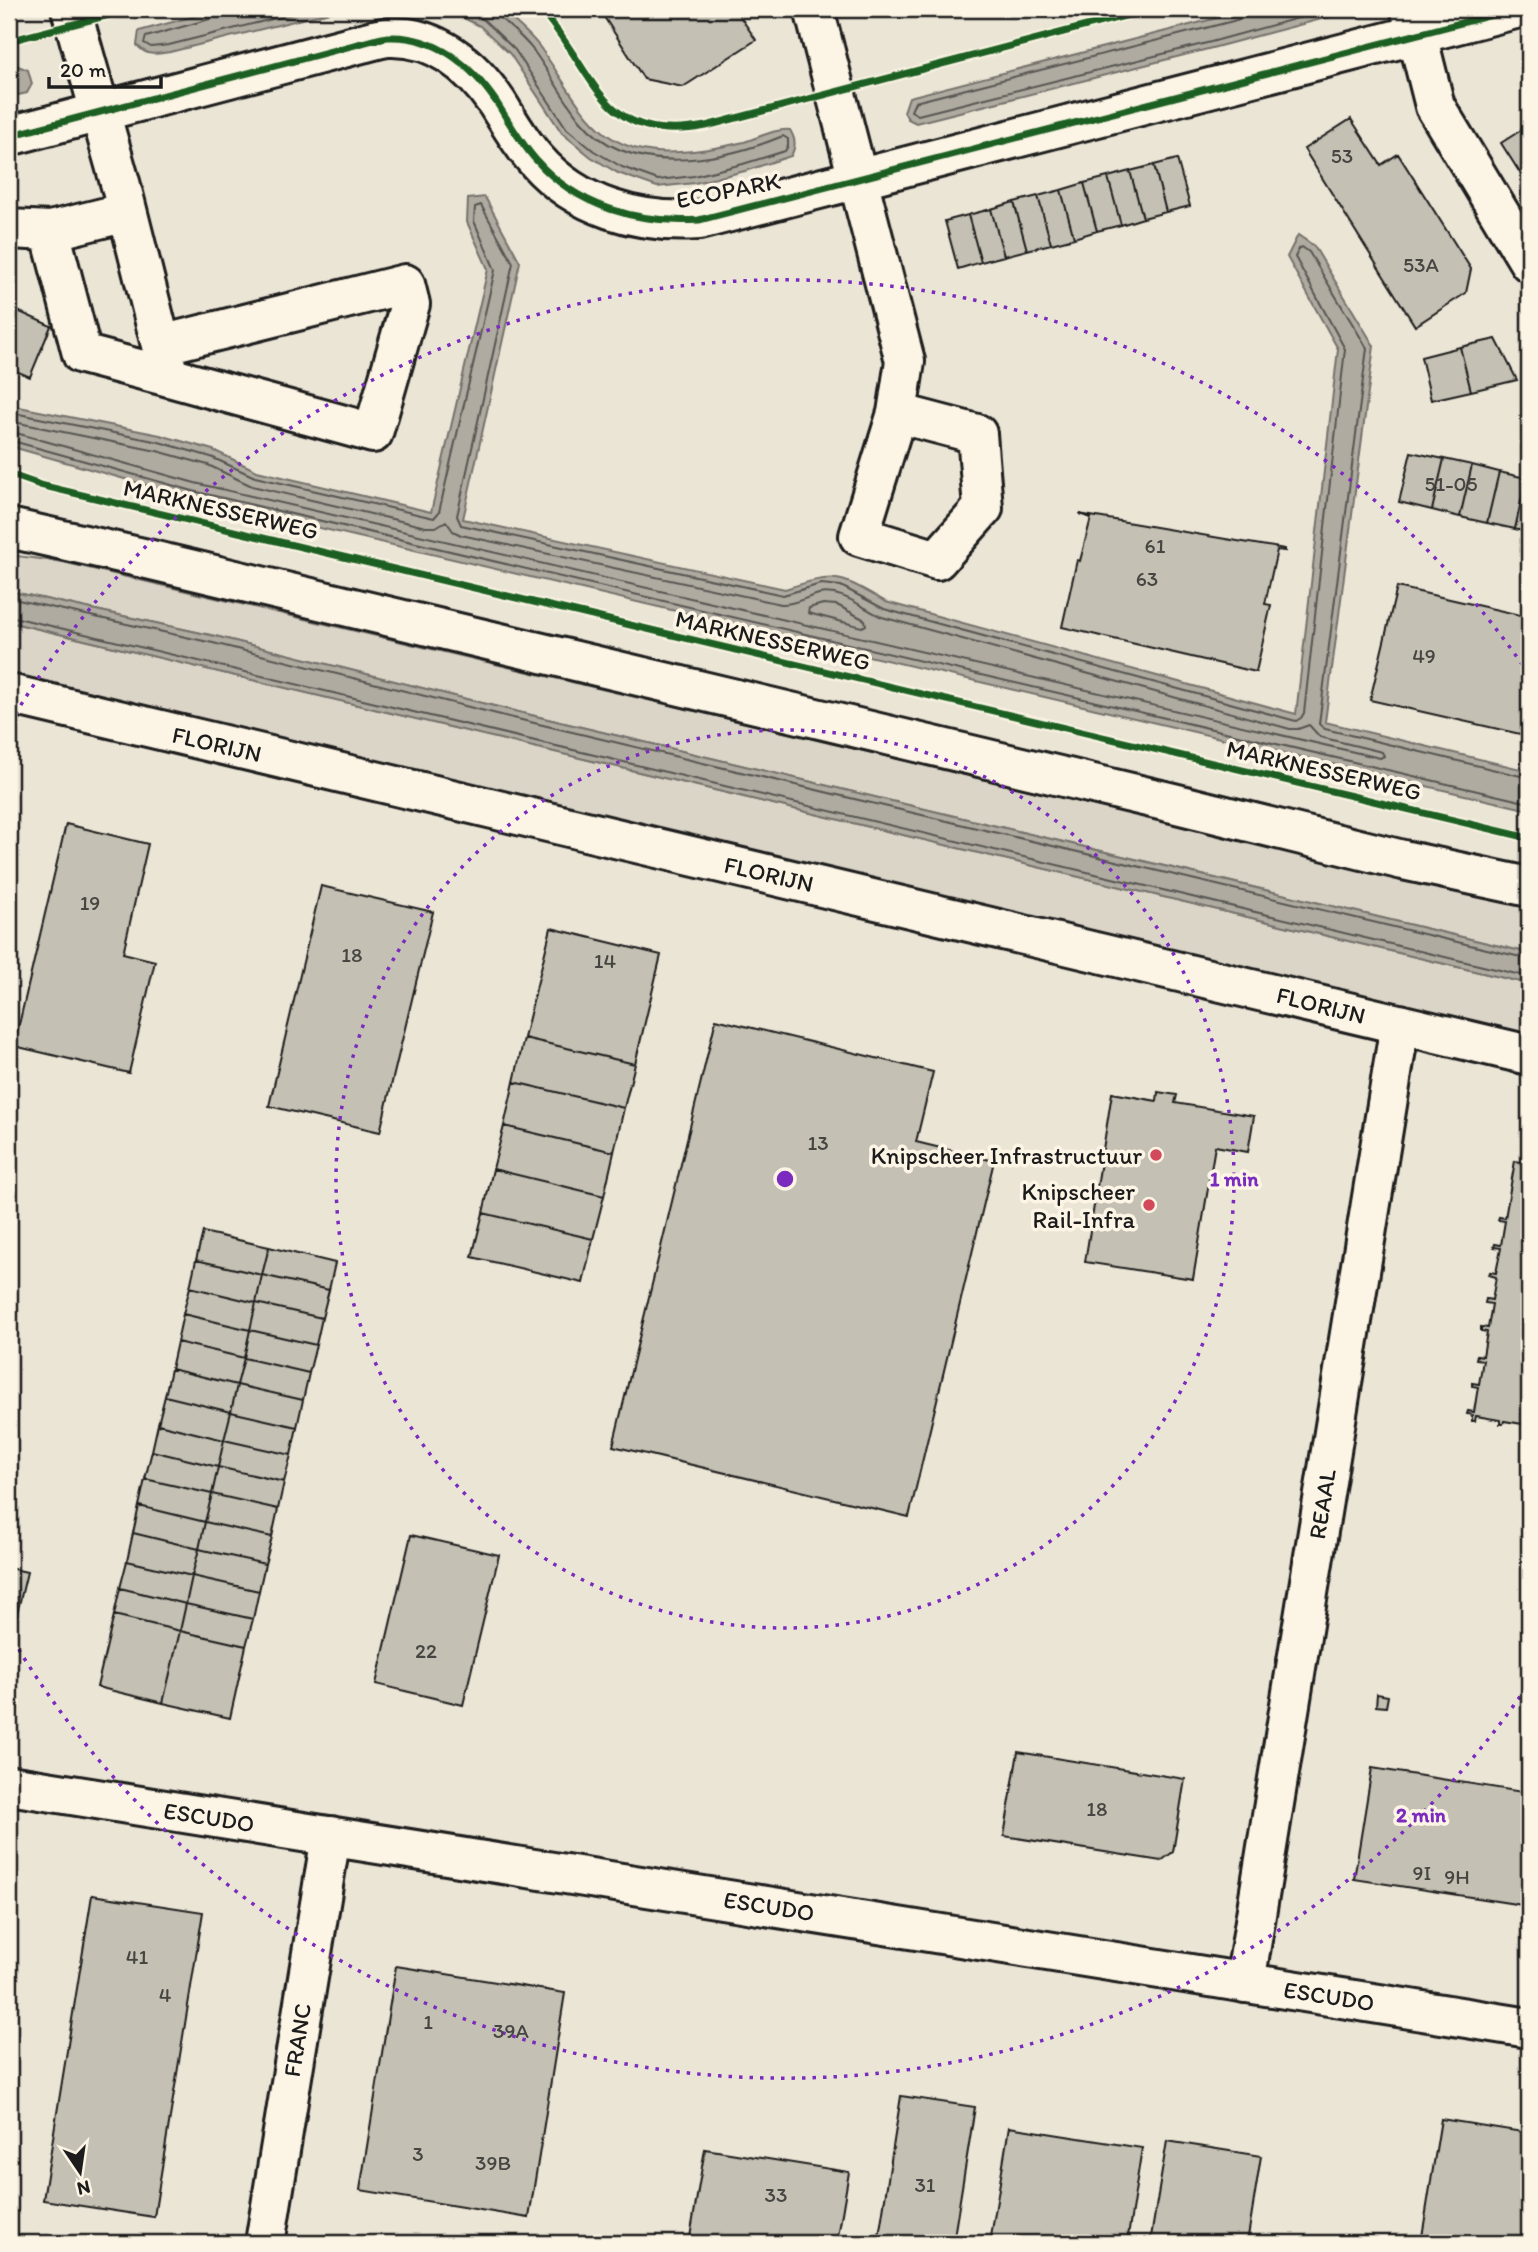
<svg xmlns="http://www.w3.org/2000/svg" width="1538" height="2252" font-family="Itim,sans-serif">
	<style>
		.built { fill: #ebe5d6 }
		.green { fill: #dbd5c8; stroke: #7c7872; stroke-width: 2 }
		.water { fill: #b0aba1; stroke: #75726c; stroke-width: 2 }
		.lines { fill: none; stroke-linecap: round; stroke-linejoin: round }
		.shore { stroke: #575551; stroke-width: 2 }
		.building { fill: #c4c0b3; stroke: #1c1c1c; stroke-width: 2 }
		.minor-casing { stroke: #1c1c1c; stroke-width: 44 }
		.major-casing { stroke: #1c1c1c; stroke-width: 44 }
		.minor { stroke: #fcf5e5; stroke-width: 38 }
		.major { stroke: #fcf5e5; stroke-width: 38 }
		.cycleway-casing { stroke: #fcf5e5; stroke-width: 11 }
		.cycleway { stroke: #1b5e20; stroke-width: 7 }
		.ring { fill: none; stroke: #7b2cbf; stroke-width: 3.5; stroke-dasharray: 3.5 7 }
		.poi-dot { fill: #d1495b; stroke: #fcf5e5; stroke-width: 2.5 }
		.labels { text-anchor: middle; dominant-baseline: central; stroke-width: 7; stroke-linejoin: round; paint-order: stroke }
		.number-label { font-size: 21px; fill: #464542 }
		.street-label { font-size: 24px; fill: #1c1c1c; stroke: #fcf5e5 }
		.poi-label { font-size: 24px; fill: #1c1c1c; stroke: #fcf5e5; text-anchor: end }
		.centre { fill: #7b2cbf; stroke: #fcf5e5; stroke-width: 3.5 }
		.ring-label { font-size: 21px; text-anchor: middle; font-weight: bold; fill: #7b2cbf; stroke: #fcf5e5; stroke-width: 7; stroke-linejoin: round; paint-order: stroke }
	</style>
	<rect width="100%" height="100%" fill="#fcf5e5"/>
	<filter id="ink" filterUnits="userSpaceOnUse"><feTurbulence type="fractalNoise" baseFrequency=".0143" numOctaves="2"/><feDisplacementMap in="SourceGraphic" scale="14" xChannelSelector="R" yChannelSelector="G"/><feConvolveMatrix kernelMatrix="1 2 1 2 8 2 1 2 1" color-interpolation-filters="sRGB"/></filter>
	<g filter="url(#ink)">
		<path class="built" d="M9 9H1529V2243H9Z"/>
		<path class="green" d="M9 555 63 562 1529 908V953L510 710 215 636 9 591Z
			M9 622 1529 984V1036L9 676Z"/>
		<path class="water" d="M221 9H342L170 52C157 54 147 57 137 45L139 31Z
			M445 9H500C513 20 528 32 539 46 581 103 595 158 680 152 701 151 723 147 744 142 758 138 776 128 790 130 796 140 796 146 791 156L745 171 695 183 657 187 618 173 591 157 562 133 510 54 480 26Z
			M1252 9H1350L1329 17 1212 48 916 123 908 119 904 112 909 97Z
			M18 66 28 70 32 84 27 93 9 97V69Z
			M485 197 520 262 463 519 785 589C838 572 838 575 886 602L1296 714 1338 349 1287 257 1298 235 1314 246 1374 346 1325 722 1529 771V810L191 498 9 446V405L160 435 213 450 257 471 431 512 488 269 467 222 468 199Z
			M9 591 215 636 510 710 1529 953V984L9 622Z"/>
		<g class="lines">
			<path class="shore" d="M215 9V14L210 19 146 37 144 43 151 47 169 45 312 9
				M461 9 484 20 515 50 567 129 594 151 622 167 658 180 694 176 743 164 785 151 788 146V139L783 136C722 161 629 179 581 121 563 99 550 73 533 50 523 37 510 27 498 16L496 9
				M1247 9 1246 15 1241 19 915 102 911 111 918 115 1211 42 1331 9
				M9 412 159 442 211 457 255 477 434 518 439 512 495 270 474 221 475 207 481 205 513 263 457 516 461 525 783 595 821 584 841 586 884 609 1296 721 1301 718 1304 713 1345 349 1295 257 1299 249 1302 247 1309 252 1367 348 1319 724 1325 729 1529 778
				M9 421 157 451 208 465 252 486 426 527H436L446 521 453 531 461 535 781 604C794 605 806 597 819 594 842 589 862 608 882 617L1290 729H1298L1309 725 1320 737 1382 752 1384 756 1380 758 195 483 9 431
				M9 440 193 491 1529 803
				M9 598 213 643 509 717 1529 959
				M823 604 837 605 865 620 866 625 862 627 808 613 809 608Z
				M9 616 1529 977"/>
		</g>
		<path class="building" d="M599 9H735L756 40 683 87 644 79Z
			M1351 119 1381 165 1398 154 1471 269 1466 293 1415 326 1304 149Z
			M1529 125V187L1501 143Z
			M1177 159 1190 206 1166 212 1154 165Z
			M1154 165 1166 212 1143 218 1130 171Z
			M1130 171 1143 218 1121 225 1108 177Z
			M1108 177 1121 225 1097 231 1084 183Z
			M1084 183 1097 231 1074 238 1061 190Z
			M1061 190 1074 238 1051 244 1038 196Z
			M1038 196 1051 244 1027 250 1014 202Z
			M1014 202 1027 250 1004 256 991 209Z
			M991 209 1004 256 981 262 968 215Z
			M968 215 981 262 958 269 945 221Z
			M9 307 51 326 30 377 9 368Z
			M1496 339 1517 380 1471 391 1460 347Z
			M1460 347 1471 391 1431 400 1421 357Z
			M1411 452 1444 459 1432 510 1399 502Z
			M1444 459 1472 465 1460 517 1432 510Z
			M1472 465 1499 472 1487 523 1460 517Z
			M1499 472 1526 478 1515 529 1487 523Z
			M1526 478 1529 479V533L1515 529Z
			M1079 514 1285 549V551L1277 550 1265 604 1271 605 1256 672 1062 627 1077 560 1080 561 1091 518Z
			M1397 587 1529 617V736L1370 700Z
			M66 824 148 844 123 953 155 961 129 1073 14 1046Z
			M9 844 15 846 9 873Z
			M321 886 433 912 380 1132 269 1106Z
			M551 928 661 955 635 1064 524 1038Z
			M716 1019 933 1072 916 1142 994 1161 909 1517 613 1446Z
			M524 1038 635 1064 624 1108 514 1082Z
			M514 1082 624 1108 614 1152 504 1126Z
			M1158 1092 1177 1095 1175 1103 1254 1116 1248 1152 1215 1146 1193 1279 1085 1262 1112 1093 1157 1101Z
			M504 1126 614 1152 604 1196 493 1169Z
			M1515 1161 1529 1163V1428L1528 1425 1504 1421 1503 1424H1500V1420L1476 1416 1475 1421H1472V1415L1467 1414 1468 1411 1474 1412 1478 1387 1472 1386V1383L1479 1384 1483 1360 1476 1359 1477 1355 1483 1356 1487 1332 1481 1331V1327L1488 1328 1492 1304 1485 1303 1486 1299 1492 1300 1496 1277 1489 1275 1490 1272 1496 1273 1501 1248 1494 1247 1495 1244 1501 1245 1505 1221 1498 1220 1499 1217 1505 1218Z
			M493 1169 604 1196 593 1239 483 1213Z
			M483 1213 593 1239 583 1283 472 1257Z
			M203 1232 269 1247 262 1275 196 1260Z
			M269 1247 335 1263 329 1290 262 1275Z
			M196 1260 262 1275 256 1303 190 1287Z
			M262 1275 329 1290 322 1318 256 1303Z
			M190 1287 256 1303 250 1330 183 1314Z
			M256 1303 322 1318 316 1345 250 1330Z
			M183 1314 250 1330 244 1358 177 1342Z
			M250 1330 316 1345 309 1373 244 1358Z
			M177 1342 244 1358 237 1385 171 1369Z
			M244 1358 309 1373 303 1400 237 1385Z
			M171 1369 237 1385 231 1412 165 1396Z
			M237 1385 303 1400 297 1427 231 1412Z
			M165 1396 231 1412 224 1440 158 1424Z
			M231 1412 297 1427 291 1455 224 1440Z
			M158 1424 224 1440 218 1467 152 1451Z
			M224 1440 291 1455 284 1482 218 1467Z
			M152 1451 218 1467 212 1494 145 1479Z
			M218 1467 284 1482 278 1509 212 1494Z
			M145 1479 212 1494 205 1522 139 1506Z
			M212 1494 278 1509 272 1537 205 1522Z
			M139 1506 205 1522 199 1549 133 1533Z
			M205 1522 272 1537 265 1564 199 1549Z
			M133 1533 199 1549 192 1576 127 1561Z
			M411 1535 499 1555 463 1705 376 1684Z
			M199 1549 265 1564 259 1591 192 1576Z
			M127 1561 192 1576 186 1604 120 1588Z
			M9 1568 27 1572 9 1647Z
			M192 1576 259 1591 253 1619 186 1604Z
			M120 1588 186 1604 180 1631 114 1615Z
			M186 1604 253 1619 246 1646 180 1631Z
			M114 1615 180 1631 163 1703 97 1687Z
			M180 1631 246 1646 230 1718 163 1703Z
			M1377 1694 1388 1696 1386 1707 1376 1706Z
			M1018 1752 1185 1779 1173 1852 1161 1861 1004 1836Z
			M1372 1768 1529 1793V1906L1354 1879Z
			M92 1895 203 1912 154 2217 43 2200Z
			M396 1966 565 1993 529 2218 360 2190Z
			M901 2096 975 2107 953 2243H878Z
			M1441 2119 1529 2133V2243H1421Z
			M1009 2127 1142 2148 1127 2243H990Z
			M1167 2141 1261 2156 1247 2243H1150Z
			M705 2149 849 2172 837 2243H689Z"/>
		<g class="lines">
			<g class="minor-casing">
				<path id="minor" d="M71 9 121 186 169 377 373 433 410 304 405 284 161 345
					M814 9 905 361 897 413 859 536 937 560 983 508 977 434 897 413
					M1411 11 1435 106 1529 262
					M9 136 362 43C370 41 380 38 388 37 436 35 472 66 497 103 509 122 520 142 536 160 577 207 639 224 699 220L1515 9
					M127 212 50 231 82 354 169 377
					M9 229 50 231
					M9 694 1529 1055
					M9 1785 1529 2028
					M1245 1983 1400 1024
					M265 2243 331 1836"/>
			</g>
			<g class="major-casing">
				<path id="major" d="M9 528 143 558 1173 803 1403 860 1529 887"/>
			</g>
			<use href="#minor" class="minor"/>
			<use href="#major" class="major"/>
			<g class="cycleway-casing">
				<path id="cycleway" d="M540 9C597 72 599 146 706 126L1151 9
					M9 41 132 9
					M9 136 362 43C370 41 380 38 388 37 436 35 472 66 497 103 509 122 520 142 536 160 577 207 639 224 699 220L1515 9
					M9 474 40 485 1529 838"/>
			</g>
			<use href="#cycleway" class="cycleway"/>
		</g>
	</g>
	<g class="ring">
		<circle cx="785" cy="1179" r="449"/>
		<path d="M1526 1688A899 899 0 0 1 10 1635M10 723A899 899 0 0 1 1526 670"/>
	</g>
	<g class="poi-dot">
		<circle cx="1156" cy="1155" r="7"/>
		<circle cx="1149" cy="1205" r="7"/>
	</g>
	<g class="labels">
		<g class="number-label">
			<text x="1342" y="155">53</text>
			<text x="1421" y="264">53A</text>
			<text x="1451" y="483">51-05</text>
			<text x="1155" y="545">61</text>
			<text x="1147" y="578">63</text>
			<text x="1424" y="655">49</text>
			<text x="90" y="902">19</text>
			<text x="352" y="954">18</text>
			<text x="605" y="960">14</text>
			<text x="818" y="1142">13</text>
			<text x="426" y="1650">22</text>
			<text x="1097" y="1808">18</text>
			<text x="1422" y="1872">9I</text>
			<text x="1457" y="1876">9H</text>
			<text x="137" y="1956">41</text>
			<text x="165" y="1994">4</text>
			<text x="428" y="2021">1</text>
			<text x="511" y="2030">39A</text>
			<text x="418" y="2153">3</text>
			<text x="493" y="2162">39B</text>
			<text x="925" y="2184">31</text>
			<text x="776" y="2194">33</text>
		</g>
		<g class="street-label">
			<text transform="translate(728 190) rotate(-11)">ECOPARK</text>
			<text transform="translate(221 509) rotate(13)">MARKNESSERWEG</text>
			<text transform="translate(773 640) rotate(13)">MARKNESSERWEG</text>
			<text transform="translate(217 744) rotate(13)">FLORIJN</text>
			<text transform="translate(1324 770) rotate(13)">MARKNESSERWEG</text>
			<text transform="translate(769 874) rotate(13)">FLORIJN</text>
			<text transform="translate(1321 1005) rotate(14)">FLORIJN</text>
			<text transform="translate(1322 1504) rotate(-81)">REAAL</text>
			<text transform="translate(209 1817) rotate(9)">ESCUDO</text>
			<text transform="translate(769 1906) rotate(9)">ESCUDO</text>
			<text transform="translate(1329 1996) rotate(9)">ESCUDO</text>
			<text transform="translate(297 2040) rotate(-81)">FRANC</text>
		</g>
		<g class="poi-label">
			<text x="1142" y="1155">Knipscheer Infrastructuur</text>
			<text x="1135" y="1191">Knipscheer<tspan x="1135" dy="28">Rail-Infra</tspan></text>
		</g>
	</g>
	<circle cx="785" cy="1179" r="10" class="centre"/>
	<g class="ring-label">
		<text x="1234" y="1186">1 min</text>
		<text x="1421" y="1822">2 min</text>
	</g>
	<rect width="1538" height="2252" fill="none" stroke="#fcf5e5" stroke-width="35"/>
	<rect x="18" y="18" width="1503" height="2217" fill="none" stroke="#1c1c1c" stroke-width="2.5" filter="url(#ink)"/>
	<g transform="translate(80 2172) rotate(167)" stroke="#fcf5e5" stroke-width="5" paint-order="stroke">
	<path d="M0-5L12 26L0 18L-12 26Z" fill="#1c1c1c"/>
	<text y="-10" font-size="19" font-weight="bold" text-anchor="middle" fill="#1c1c1c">N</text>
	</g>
	<path d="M49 77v10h112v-10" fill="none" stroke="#1c1c1c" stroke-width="3.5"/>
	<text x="60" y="77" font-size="21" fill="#1c1c1c" stroke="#fcf5e5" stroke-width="5" paint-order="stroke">20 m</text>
</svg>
